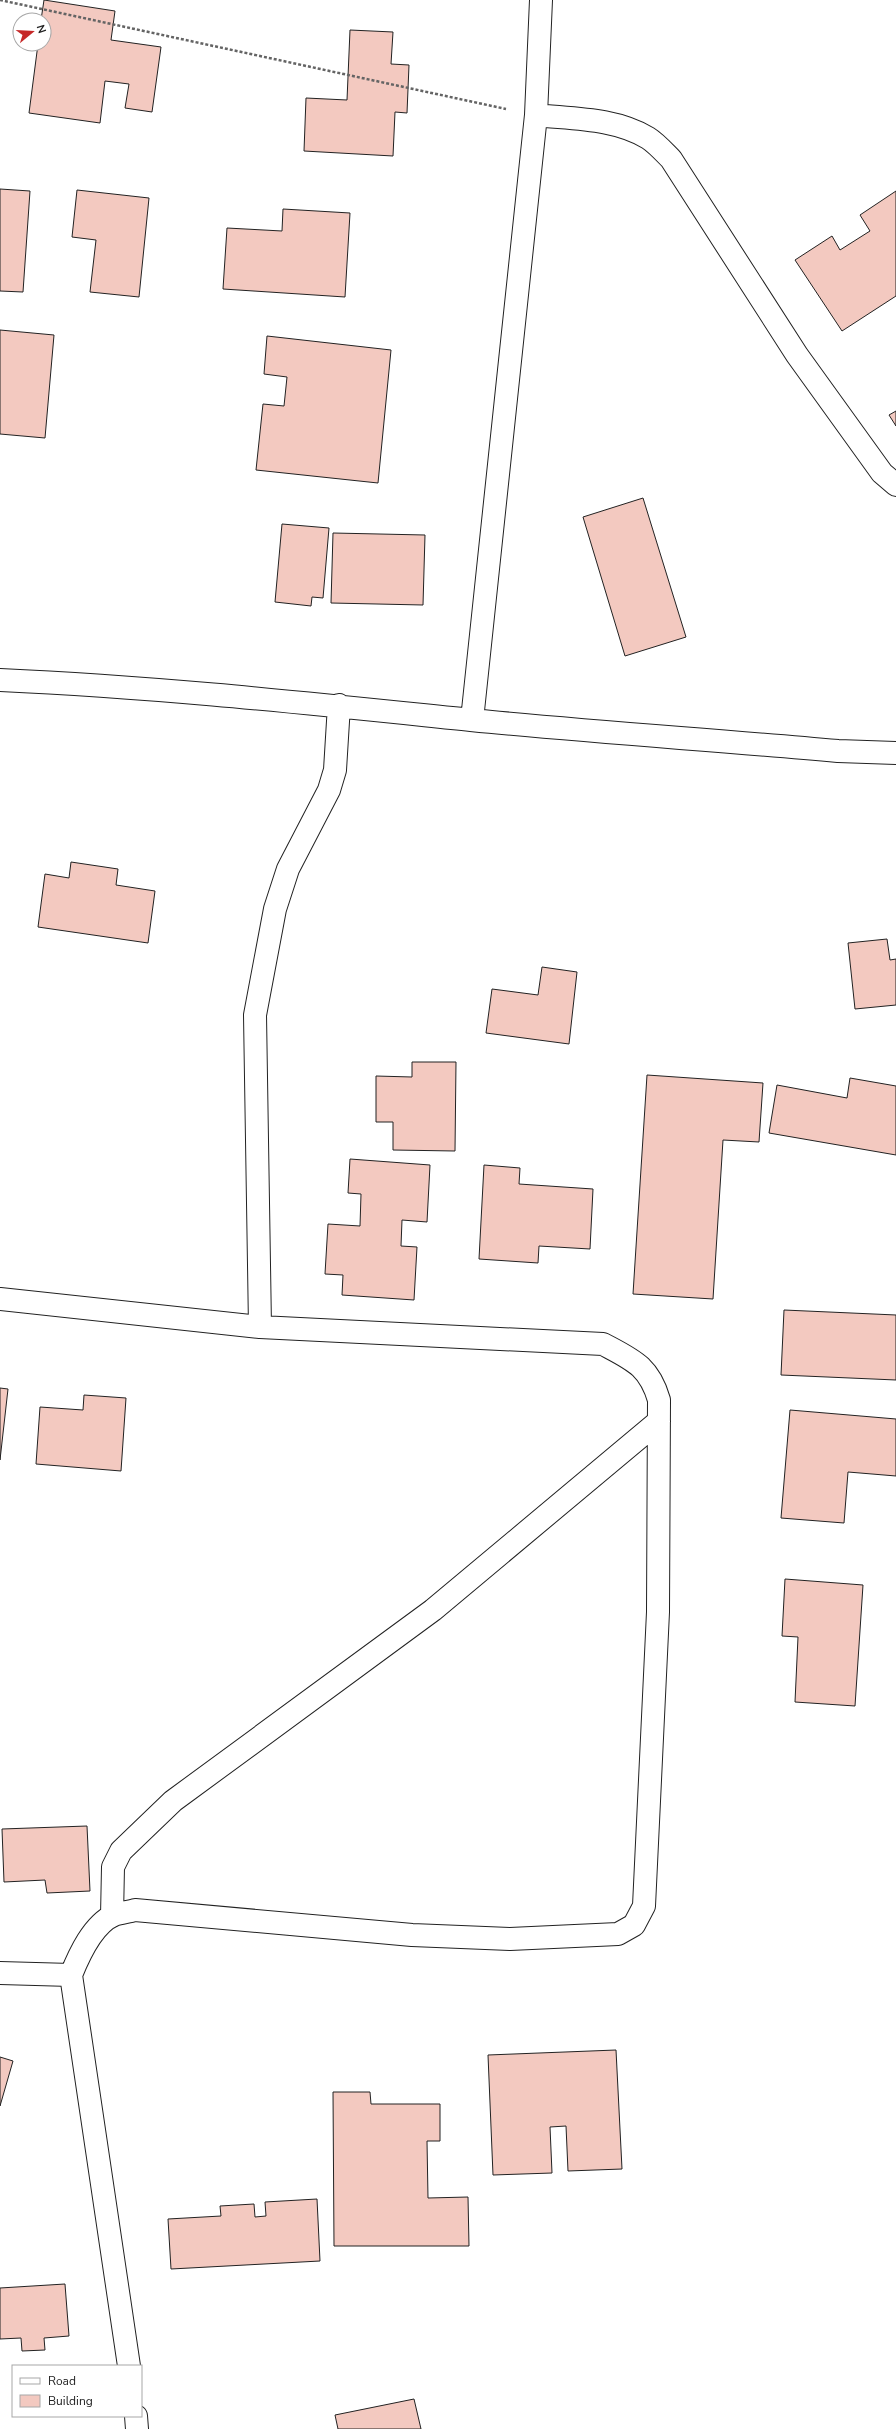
<svg xmlns="http://www.w3.org/2000/svg" width="896" height="2429" font-family="'Nunito Sans',sans-serif">
	<style>
		.building { fill: #f3c9c0; stroke: #222 }
		.lines { fill: none; stroke-linecap: round; stroke-linejoin: round }
		.street-casing { stroke: #222; stroke-width: 24 }
		.path { stroke: #646464; stroke-width: 2.5; stroke-dasharray: 3 2; stroke-linecap: butt }
		.street { stroke: #fff; stroke-width: 22 }
	</style>
	<rect width="100%" height="100%" fill="#fff"/>
	<path class="building" d="M44 0 115 11 111 40 161 47 152 112 125 108 129 84 105 81 100 123 29 113 38 44H44V20H41Z
		M350 30 393 32 391 64 409 65 407 113 395 112 393 156 304 151 306 98 347 100Z
		M0 189 30 191 23 292 0 291Z
		M77 190 149 198 139 297 90 292 96 240 72 237Z
		M896 191V296L842 331 795 260 832 236 840 250 870 231 860 215Z
		M283 209 350 213 345 297 223 289 227 228 282 231Z
		M0 330 54 335 45 438 0 434Z
		M267 336 391 350 378 483 256 470 263 404 284 406 287 377 264 374Z
		M896 411V426L889 415Z
		M643 498 686 637 625 656 583 517Z
		M282 524 329 528 323 598 312 597 311 606 275 602Z
		M333 533 425 535 423 605 331 603Z
		M71 862 118 869 116 885 155 891 148 943 38 927 45 874 69 878Z
		M887 939 890 960 896 959V1005L855 1009 848 943Z
		M542 967 577 972 569 1044 486 1033 492 989 538 995Z
		M412 1062H456L455 1151 393 1150V1122H376V1076L412 1077Z
		M647 1075 763 1083 759 1142 723 1140 713 1299 633 1294Z
		M850 1078 896 1086V1155L769 1133 777 1085 847 1098Z
		M350 1159 430 1165 427 1222 402 1220 401 1246 417 1247 414 1300 342 1295 343 1275 325 1274 328 1224 360 1226 361 1194 348 1193Z
		M484 1165 520 1168 519 1184 593 1189 590 1249 539 1246 538 1263 479 1259Z
		M784 1310 896 1315V1380L781 1375Z
		M0 1388 8 1389 0 1460Z
		M84 1395 126 1398 121 1471 36 1464 40 1407 83 1410Z
		M790 1410 896 1419V1476L848 1472 844 1523 781 1518Z
		M785 1579 863 1585 855 1706 795 1702 798 1637 782 1636Z
		M87 1826 90 1891 47 1893 45 1880 4 1882 2 1829Z
		M616 2050 622 2169 568 2171 566 2126 550 2127 552 2173 493 2175 488 2055Z
		M0 2057 13 2061 0 2106Z
		M333 2092H370L371 2104H440V2141H427L428 2198 468 2197 469 2246H334Z
		M317 2199 320 2261 171 2269 168 2219 221 2216 220 2206 254 2204 255 2217 266 2216 265 2202Z
		M65 2284 69 2336 44 2338 45 2350 22 2351 21 2338 0 2339V2288Z
		M414 2399 421 2429H338L335 2415Z"/>
	<g class="lines">
		<g class="street-casing">
			<path id="street" d="M536 115C573 119 615 118 648 138 656 143 664 152 671 159L797 355 882 473 896 485
				M0 680C158 687 314 704 471 720 593 732 716 740 838 751L896 753
				M472 720 536 115 541 0
				M0 1299 260 1327 603 1344C633 1360 649 1366 659 1400L658 1612 644 1906 634 1925 618 1934 510 1939 412 1935 135 1910C128 1912 120 1913 114 1915 93 1924 79 1955 71 1975L129 2366
				M260 1327 255 1015 275 909 288 869 329 790 335 770 339 705
				M112 1916 113 1867 121 1851 173 1801 433 1610 659 1421
				M0 1973 71 1975
				M136 2416 137 2429"/>
		</g>
		<path class="path" d="M0 0 506 109"/>
		<use href="#street" class="street"/>
	</g>
	<rect x="12" y="2365" width="130" height="52" fill="#ffffff" stroke="#a7a7a7"/>
	<rect x="20" y="2378" width="20" height="6" fill="#ffffff" stroke="#a7a7a7"/>
	<text x="48" y="2385" font-size="12" fill="#222222">Road</text>
	<rect x="20" y="2395" width="20" height="12" fill="#f3c9c0" stroke="#a7a7a7"/>
	<text x="48" y="2405" font-size="12" fill="#222222">Building</text>
	<g transform="translate(32 32) rotate(72)"><circle r="19" fill="#ffffff" stroke="#a7a7a7"/>
	<path d="M0-3L7 15L0 10L-7 15Z" fill="#c62828"/>
	<text y="-6" font-size="11" font-weight="bold" text-anchor="middle" fill="#222222">N</text>
	</g>
</svg>
